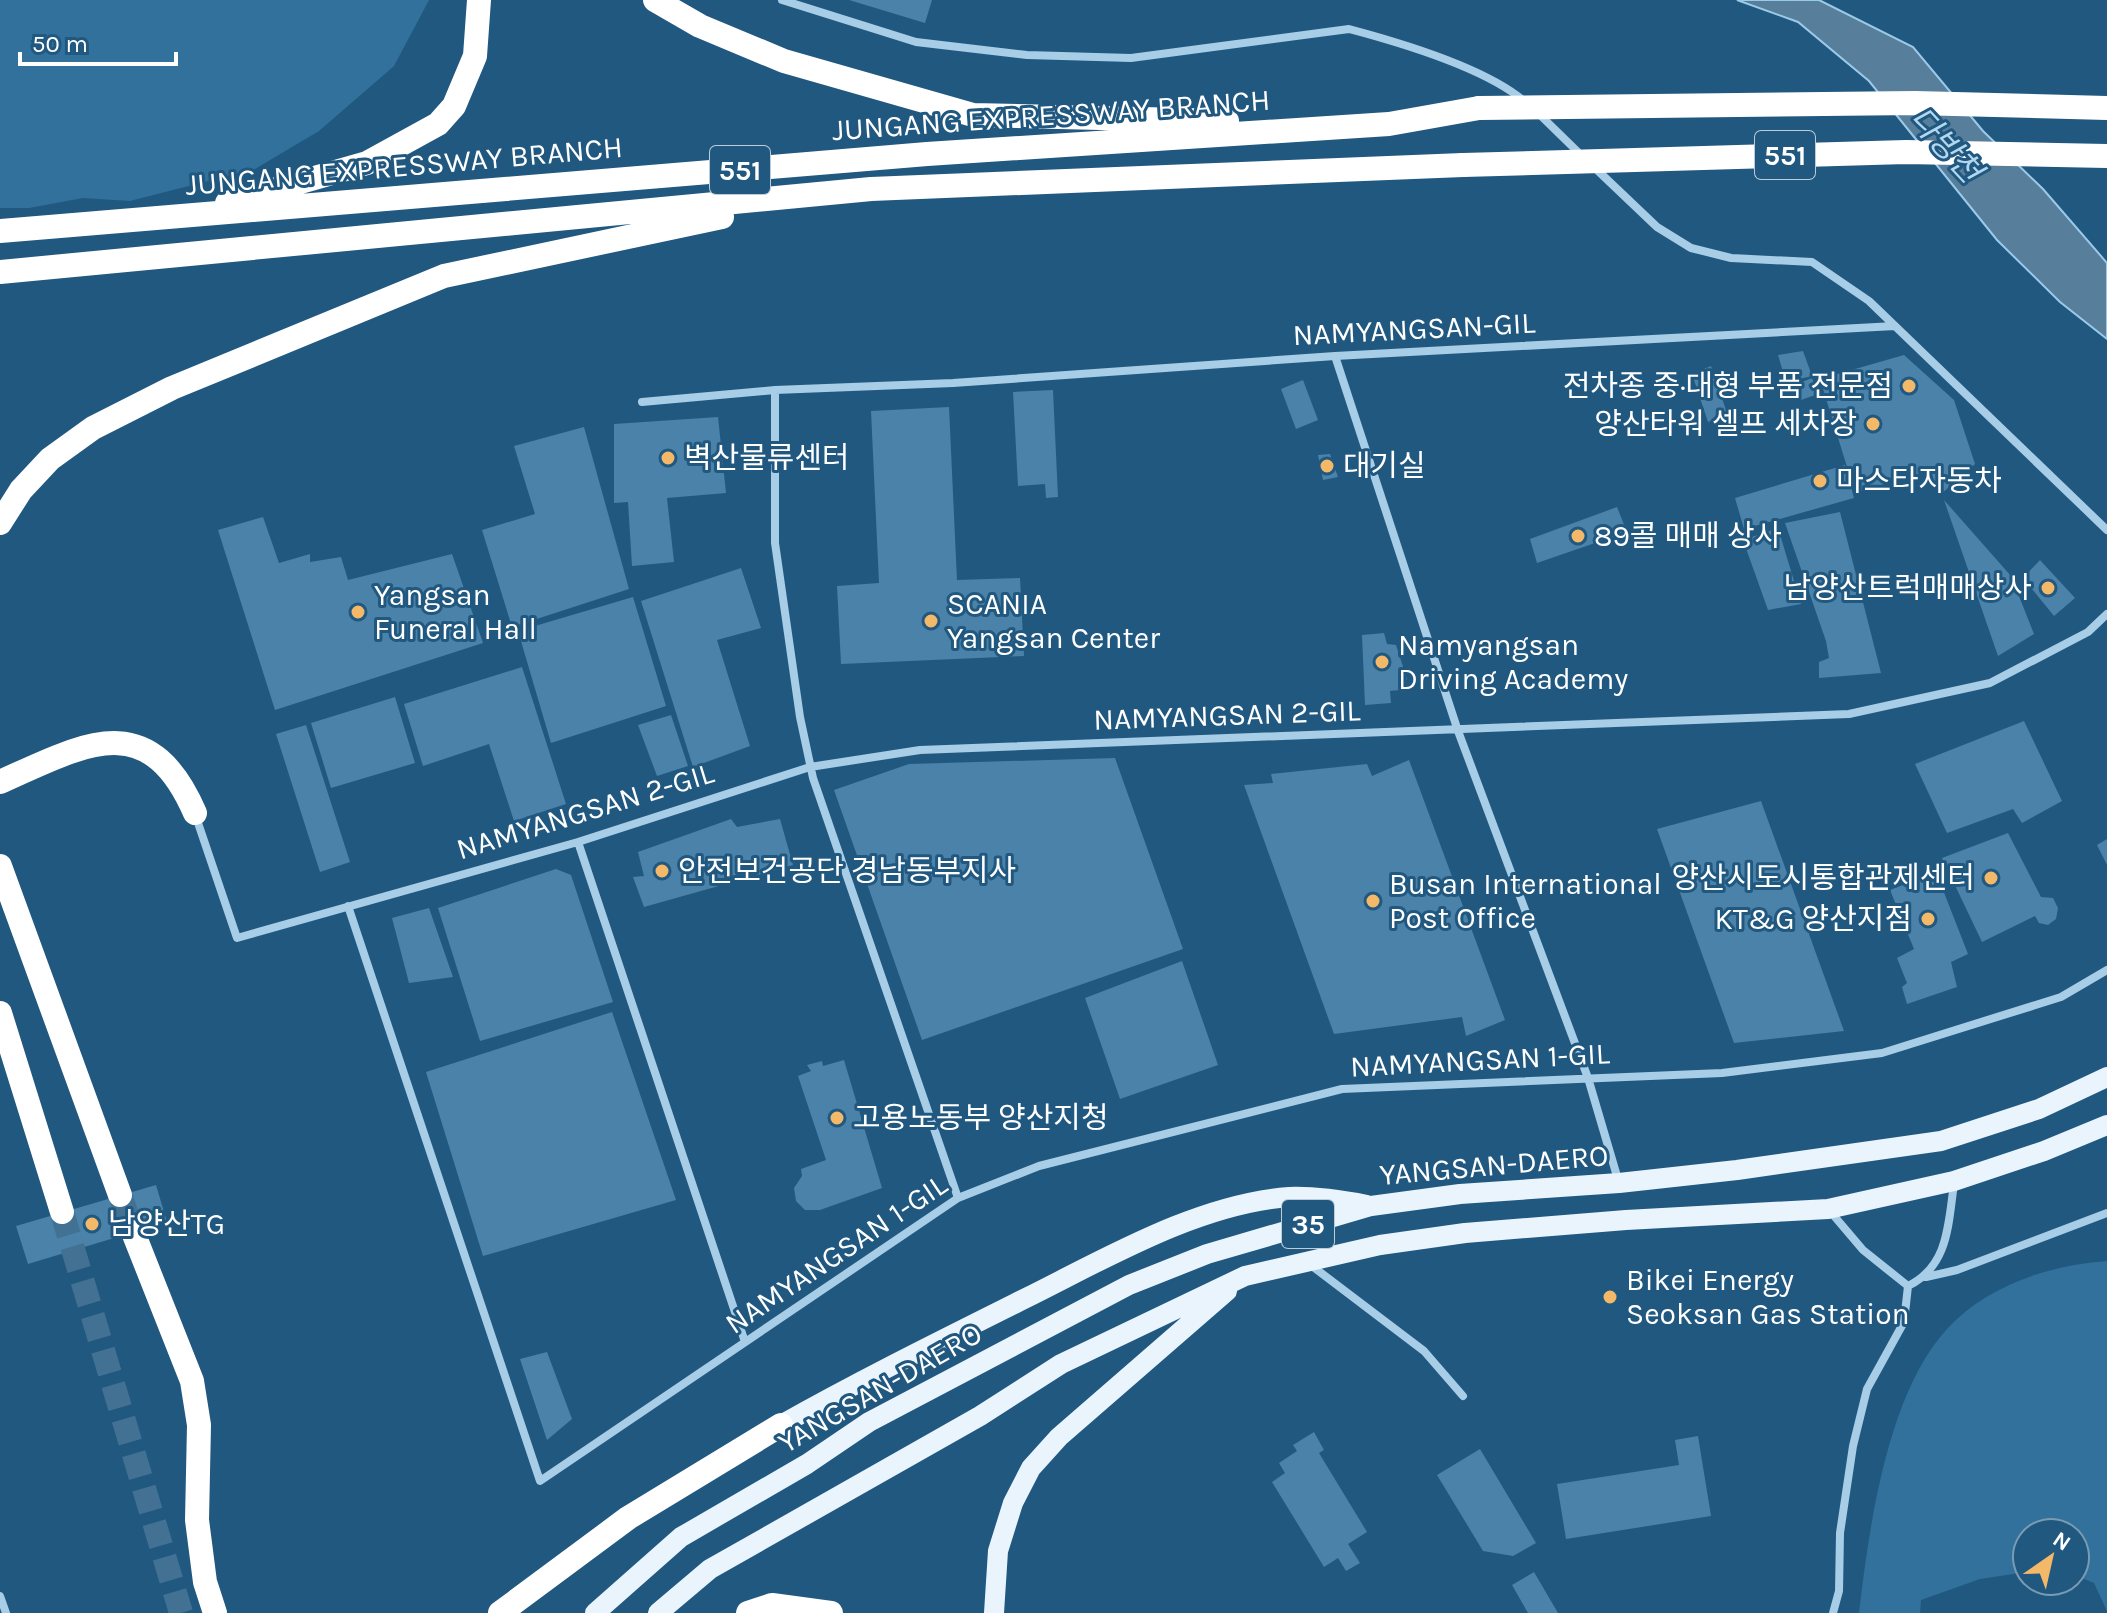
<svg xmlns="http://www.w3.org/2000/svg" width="2107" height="1613" font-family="Karla,'Noto Sans KR',sans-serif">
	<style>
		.green { fill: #31719c }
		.water { fill: #577e9a; stroke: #9bcae9; stroke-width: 2 }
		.building { fill: #4a82a9 }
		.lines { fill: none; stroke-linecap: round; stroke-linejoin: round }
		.highway-tunnel { stroke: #427193; stroke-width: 24; stroke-dasharray: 24 12; stroke-linecap: butt }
		.street { stroke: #a7cde7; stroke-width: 8 }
		.primary { stroke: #e9f4fd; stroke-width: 20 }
		.highway { stroke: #fff; stroke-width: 24 }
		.highway-bridge { stroke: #fff; stroke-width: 24 }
		.poi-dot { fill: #f4b869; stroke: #215880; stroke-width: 3 }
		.labels { text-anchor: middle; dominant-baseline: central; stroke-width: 6; stroke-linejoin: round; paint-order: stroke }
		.shield { fill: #215880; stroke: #bccdd9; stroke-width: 2 }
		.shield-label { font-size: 28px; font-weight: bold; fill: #fff }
		.street-label { font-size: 30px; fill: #fff; stroke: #215880 }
		.poi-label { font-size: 30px; fill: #fff; stroke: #215880; text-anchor: start }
		.water-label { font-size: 32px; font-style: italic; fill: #b2d7ef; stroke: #215880 }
	</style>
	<rect width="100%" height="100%" fill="#215880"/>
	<path class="green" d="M0 0H429L394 66 319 131 255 169 130 201 83 198 29 208H0Z
		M2107 1261V1611L2094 1583 2075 1575V1533H2027V1572L1980 1579 1921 1600 1920 1613H1859C1869 1528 1887 1394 1947 1329 1987 1285 2050 1265 2107 1261Z"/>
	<path class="water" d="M1737 0H1819L1913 47 1983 131 2043 189 2107 263V339L2060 302 1997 240 1869 81 1798 22Z"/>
	<path class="building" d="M849 0H932L925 23Z
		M1803 351 1812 376 1786 382 1778 355Z
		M1904 355 1954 400 1975 464 1940 495 1930 470 1855 493 1820 379Z
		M1711 366 1728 416 1708 422 1692 374Z
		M1812 378 1818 394 1801 400 1797 384Z
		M1303 380 1318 420 1296 429 1281 389Z
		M1053 390 1058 497 1046 498 1045 484 1018 486 1013 392Z
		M949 407 957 580 1020 578 1024 656 841 664 837 586 879 583 871 411Z
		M718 417 726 493 667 498 674 562 632 566 628 502 614 503V424Z
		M584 427 629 589 512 627 482 530 535 514 514 446Z
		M1330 454 1338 477 1323 480 1318 455Z
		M1845 465 1854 498 1744 529 1735 498Z
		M1944 500 2011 576 2034 634 1998 656Z
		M1617 507 1627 532 1537 563 1530 539Z
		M1840 512 1881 673 1819 678V662L1829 658 1826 641 1785 523Z
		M263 517 279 563 310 554V562L341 557 348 580 452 554 483 643 275 710 218 530Z
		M1778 528 1801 604 1768 610 1743 540Z
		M2040 560 2075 598 2054 616 2023 578Z
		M741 568 761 628 717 640 750 746 693 767 641 601Z
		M633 597 666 706 551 743 518 631Z
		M1384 633 1387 644 1396 645 1407 679 1400 690 1390 691 1391 703 1365 705 1362 635Z
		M522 667 566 804 514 821 489 744 423 766 404 704Z
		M395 697 415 763 331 788 311 723Z
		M671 715 688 766 657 776 638 725Z
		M2024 721 2062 801 2022 823 2013 809 1947 833 1915 764Z
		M306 725 350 862 320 872 276 734Z
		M1115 758 1183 949 922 1040 834 790 909 764Z
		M1409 760 1505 1020 1466 1036 1462 1017 1334 1034 1244 785 1273 783 1271 774 1367 764 1372 776Z
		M1761 801 1844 1031 1734 1043 1657 829Z
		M731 819 737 827 780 819 793 865 644 907 633 877 644 876 638 852Z
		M2008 833 2041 897 2053 898 2058 908 2056 919 2048 925 2039 923 2035 916 1982 942 1942 858Z
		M2107 839V865L2097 845Z
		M556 869 571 875 613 1002 480 1041 438 908Z
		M1936 872 1968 954 1951 962 1957 987 1907 1004 1902 987 1907 983 1897 958 1914 949 1890 890Z
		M429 908 453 977 409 983 392 918Z
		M1182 961 1218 1065 1120 1099 1085 998Z
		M612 1012 676 1200 483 1256 426 1072Z
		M844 1060 882 1188 820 1210H805L796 1201 794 1188 802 1176 801 1169 826 1160 798 1076 811 1071 807 1065 822 1061 823 1066Z
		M156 1185 167 1222 28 1264 16 1226Z
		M547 1352 572 1419 547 1440 520 1359Z
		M1314 1432 1324 1450 1319 1453 1367 1532 1348 1544 1360 1563 1346 1571 1338 1558 1324 1567 1272 1482 1285 1473 1279 1463 1297 1451 1293 1445Z
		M1698 1436 1711 1516 1566 1539 1557 1484 1679 1465 1675 1440Z
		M1480 1449 1536 1543 1513 1556 1483 1551 1437 1475Z
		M1534 1572 1558 1613H1528L1512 1585Z"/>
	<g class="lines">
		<path class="highway-tunnel" d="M120 1195 133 1232
			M62 1212 181 1613"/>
		<path class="street" d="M782 0 916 42 1027 55 1131 58 1349 29C1398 42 1485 68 1524 101
			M1537 112 1582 156
			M1595 168 1657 227 1691 248 1731 258 1812 262 1869 301 2107 530
			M1335 356 1458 731 1588 1078 1619 1183
			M775 390V543L800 717 813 778 958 1198
			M642 402 775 390 953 383 1335 356 1895 326
			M195 814 237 938 578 842 810 767 920 750 1849 714 1990 683 2088 632 2107 614
			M578 842 745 1342
			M348 906 540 1481 958 1198 1039 1166 1342 1089 1722 1073 1882 1053 2061 997 2107 970
			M1829 1210 1863 1250 1908 1286 1904 1322 1867 1389 1853 1446 1840 1533 1839 1591 1833 1613
			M1308 1263 1424 1351 1463 1396
			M1926 1277 1957 1270 2107 1213
			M1908 1286C1949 1266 1948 1224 1954 1184
			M0 1596 6 1613"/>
		<path class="primary" d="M781 1425C861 1380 942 1340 1024 1299 1105 1259 1197 1204 1289 1197 1315 1196 1341 1200 1367 1205
			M595 1613 681 1537 807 1464 869 1422 1129 1285 1207 1254 1371 1206 1460 1194 1619 1183 1737 1170 1941 1141 2039 1109 2107 1077
			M658 1613 710 1569 980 1416 1061 1364 1245 1276 1380 1245 1465 1233 1626 1220 1828 1209 1954 1181 2044 1151 2107 1125
			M994 1613 998 1551 1013 1503 1031 1468 1059 1437 1227 1291"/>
		<path class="highway" d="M655 0 700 26 784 61 973 115 1227 121
			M227 203 367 163 438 124 454 106 475 56 479 0
			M0 231 927 154 1389 124 1479 108
			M0 272 871 189 1463 165
			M0 523 21 490 50 459 93 428 172 388 444 276 722 217
			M0 782C83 745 148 705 195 813
			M0 866 120 1195
			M0 1013 62 1212
			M133 1232 192 1381 199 1425 197 1520 205 1582 215 1613
			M500 1613 628 1518 781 1425
			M748 1613 772 1605 831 1613"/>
		<path class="highway-bridge" d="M1479 108 1915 103 2107 108
			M1463 165 1906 152 2107 156"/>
	</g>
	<g class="poi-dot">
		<circle cx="1909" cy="386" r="8"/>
		<circle cx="1873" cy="424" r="8"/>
		<circle cx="668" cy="458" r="8"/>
		<circle cx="1327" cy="466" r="8"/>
		<circle cx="1820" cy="481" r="8"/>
		<circle cx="1578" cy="536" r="8"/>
		<circle cx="2048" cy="588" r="8"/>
		<circle cx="358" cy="612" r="8"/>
		<circle cx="931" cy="621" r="8"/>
		<circle cx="1382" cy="662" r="8"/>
		<circle cx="662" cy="871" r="8"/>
		<circle cx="1991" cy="878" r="8"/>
		<circle cx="1373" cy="901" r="8"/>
		<circle cx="1928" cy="919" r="8"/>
		<circle cx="837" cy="1118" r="8"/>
		<circle cx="92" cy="1224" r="8"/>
		<circle cx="1610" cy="1297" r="8"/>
	</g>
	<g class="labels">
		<g class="shield">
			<rect x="1755" y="131" width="60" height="48" rx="6"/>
			<rect x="710" y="146" width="60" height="48" rx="6"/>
			<rect x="1282" y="1200" width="52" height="48" rx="6"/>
		</g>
		<g class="shield-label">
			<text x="1785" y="155">551</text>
			<text x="740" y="170">551</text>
			<text x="1308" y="1224">35</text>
		</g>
		<g class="street-label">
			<text transform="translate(1051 115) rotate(-4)">JUNGANG EXPRESSWAY BRANCH</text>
			<text transform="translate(404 166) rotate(-5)">JUNGANG EXPRESSWAY BRANCH</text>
			<text transform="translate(1414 329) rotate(-3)">NAMYANGSAN-GIL</text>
			<text transform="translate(1227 715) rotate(-2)">NAMYANGSAN 2-GIL</text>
			<text transform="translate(585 811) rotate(-17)">NAMYANGSAN 2-GIL</text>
			<text transform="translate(1480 1060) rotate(-3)">NAMYANGSAN 1-GIL</text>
			<text transform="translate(1494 1165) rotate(-5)">YANGSAN-DAERO</text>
			<text transform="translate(836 1254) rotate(-34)">NAMYANGSAN 1-GIL</text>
			<text transform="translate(880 1388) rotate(-30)">YANGSAN-DAERO</text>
		</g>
		<g class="poi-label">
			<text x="1893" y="386" text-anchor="end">전차종 중·대형 부품 전문점</text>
			<text x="1857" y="424" text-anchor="end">양산타워 셀프 세차장</text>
			<text x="684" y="458">벽산물류센터</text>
			<text x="1343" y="466">대기실</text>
			<text x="1836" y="481">마스타자동차</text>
			<text x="1594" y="536">89콜 매매 상사</text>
			<text x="2032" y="588" text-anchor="end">남양산트럭매매상사</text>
			<text x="374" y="595">Yangsan<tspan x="374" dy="34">Funeral Hall</tspan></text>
			<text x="947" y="604">SCANIA<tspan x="947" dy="34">Yangsan Center</tspan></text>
			<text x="1398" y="645">Namyangsan<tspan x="1398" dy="34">Driving Academy</tspan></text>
			<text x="678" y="871">안전보건공단 경남동부지사</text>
			<text x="1975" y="878" text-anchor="end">양산시도시통합관제센터</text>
			<text x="1389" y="884">Busan International<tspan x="1389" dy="34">Post Office</tspan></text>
			<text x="1912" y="919" text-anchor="end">KT&amp;G 양산지점</text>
			<text x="853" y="1118">고용노동부 양산지청</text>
			<text x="108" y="1224">남양산TG</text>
			<text x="1626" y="1280">Bikei Energy<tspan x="1626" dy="34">Seoksan Gas Station</tspan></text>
		</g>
		<g class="water-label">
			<text transform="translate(1945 145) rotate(47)">다방천</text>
		</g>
	</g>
	<g transform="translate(2051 1557) rotate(34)"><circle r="38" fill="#215880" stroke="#7a9bb3" stroke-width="2"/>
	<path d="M0-6L14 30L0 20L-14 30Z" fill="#f4b869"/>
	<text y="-12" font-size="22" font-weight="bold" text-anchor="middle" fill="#ffffff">N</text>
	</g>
	<path d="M20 52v12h156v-12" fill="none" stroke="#ffffff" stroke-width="4"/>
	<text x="32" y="52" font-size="24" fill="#ffffff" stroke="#215880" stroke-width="6" paint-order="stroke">50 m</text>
</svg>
